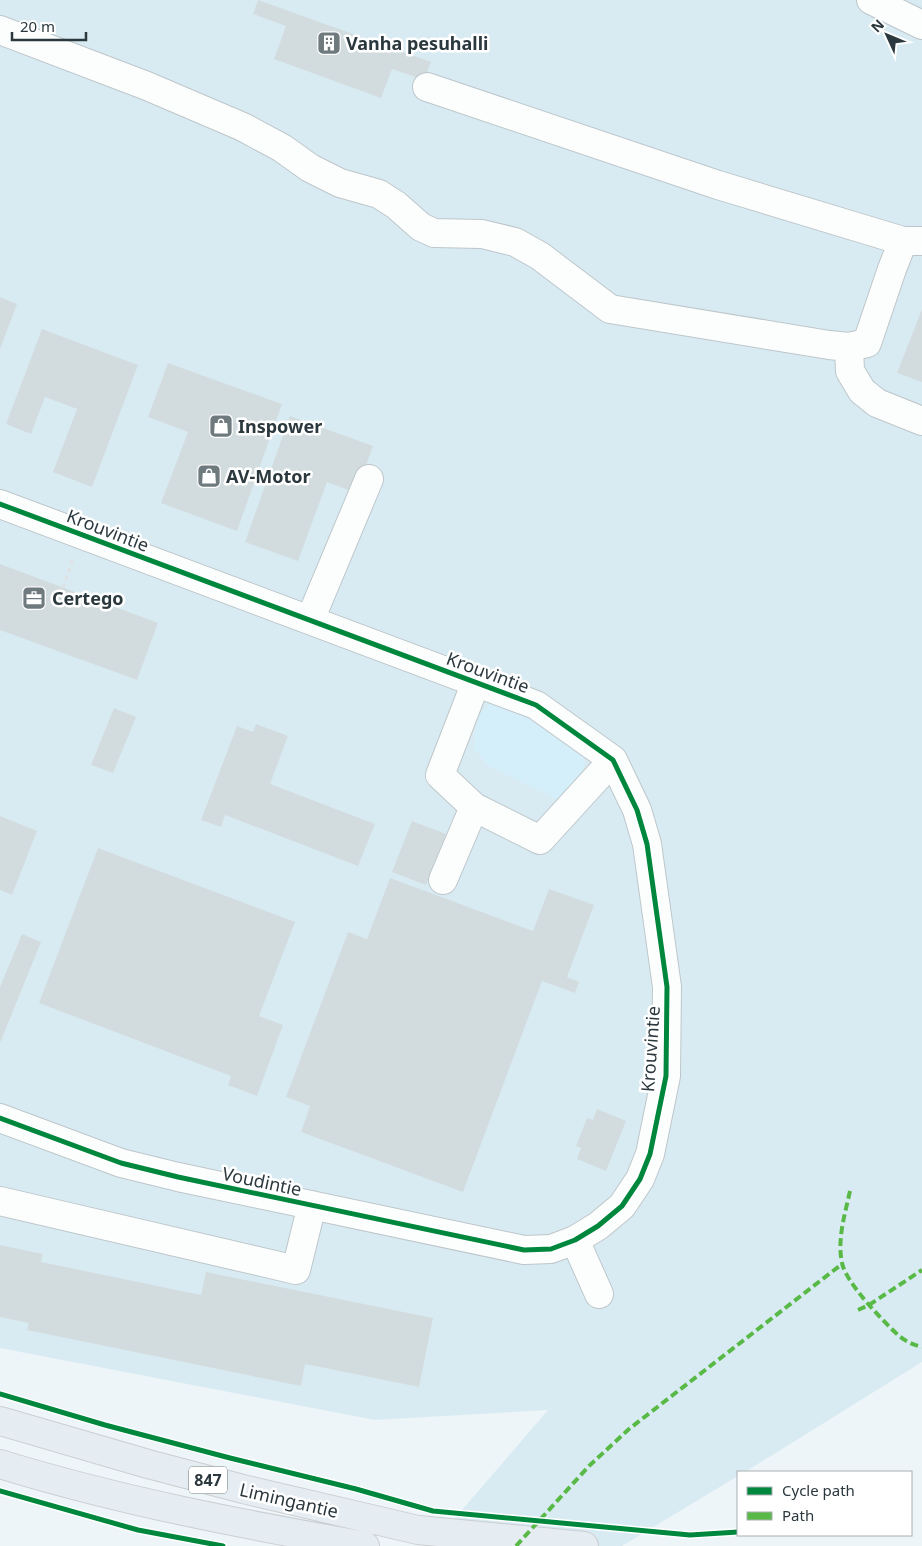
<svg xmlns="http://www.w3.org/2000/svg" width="922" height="1546" font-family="'Noto Sans',sans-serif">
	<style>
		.built { fill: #d9ebf2 }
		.green { fill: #d5effa }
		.building { fill: #d2dcdf }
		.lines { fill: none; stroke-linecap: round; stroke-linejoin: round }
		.minor-casing { stroke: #bdc6ca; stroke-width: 30 }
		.major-casing { stroke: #cacfd2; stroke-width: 30 }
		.path { stroke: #dfe1e2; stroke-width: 3; stroke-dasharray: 4 4; stroke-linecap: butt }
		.minor { stroke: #fcfefe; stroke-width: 28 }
		.major { stroke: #e5ecf2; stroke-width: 28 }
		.quiet { stroke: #58b947; stroke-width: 4; stroke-dasharray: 8 4; stroke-linecap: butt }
		.cycleway-casing { stroke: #fff; stroke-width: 8 }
		.cycleway { stroke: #00873e; stroke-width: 5 }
		.labels { text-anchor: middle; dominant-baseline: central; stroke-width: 5; stroke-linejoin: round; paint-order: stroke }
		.shield { fill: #fff; stroke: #6b7478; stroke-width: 1 }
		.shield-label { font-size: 16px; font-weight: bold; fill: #2b383e }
		.poi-label { font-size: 18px; font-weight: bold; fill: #2b383e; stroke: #fff; text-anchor: start }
		.street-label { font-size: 18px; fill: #2b383e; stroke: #fff }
	</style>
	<rect width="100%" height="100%" fill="#edf5f8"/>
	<path class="built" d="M0 0H922V1362L745 1472H738V1476L622 1546H431L548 1410 375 1420 0 1348Z"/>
	<path class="green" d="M489 704 543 723 585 754 581 779 556 799 489 766 474 749 476 721Z"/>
	<path class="building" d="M258 0 431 62 424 80 392 69 381 98 274 59 286 26 253 14Z
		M0 297 17 304 0 349Z
		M922 309V382L897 373Z
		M42 329 138 365 92 487 53 472 77 409 45 397 31 434 6 424Z
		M168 363 282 404 237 531 161 503 188 432 148 417Z
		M290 416 373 446 356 493 327 482 298 561 245 542Z
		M0 564 158 623 137 680 0 630Z
		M114 708 136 717 113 773 91 765Z
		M256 724 288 736 270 784 375 824 358 866 225 815 221 827 201 820 237 726 253 732Z
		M0 816 37 831 12 895 0 890Z
		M412 821 446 834 426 885 392 872Z
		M98 848 295 922 259 1016 283 1025 257 1096 228 1085 231 1076 39 1003Z
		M390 878 533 931 549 889 594 905 567 977 579 982 575 993 542 981 463 1192 301 1132 310 1106 286 1097 348 932 367 939Z
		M22 934 41 942 0 1043V987Z
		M597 1109 626 1121 606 1171 577 1159 581 1148 576 1146 587 1118 593 1120Z
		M0 1245 43 1254 41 1262 201 1295 206 1272 433 1318 419 1387 305 1364 301 1386 27 1330 29 1323 0 1317Z"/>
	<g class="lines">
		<g class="minor-casing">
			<path id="minor" d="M871 0 922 25
				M0 30 147 86 243 127 282 148 310 168 340 183 379 194 396 205 421 227 434 233 482 234 515 242 540 256 610 309 829 345 849 347 867 343 892 269 903 241H922
				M427 87 718 185 903 241
				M849 347 850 371 862 391 877 403 922 421
				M0 504 536 705 613 760 637 810 647 844 667 987 666 1076 650 1154 640 1179 622 1206 598 1226 575 1240 551 1249 524 1250 178 1177 121 1163 0 1118
				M310 620 369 479
				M476 682 440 775 474 807 540 840 613 760
				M443 880 474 807
				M0 1201 296 1270 312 1205
				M575 1240 599 1294"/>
		</g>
		<g class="major-casing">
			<path id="major" d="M0 1421 148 1464 243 1489 418 1530 584 1546
				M0 1464C120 1501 242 1524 365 1546"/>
		</g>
		<path class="path" d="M63 587 73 559"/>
		<use href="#minor" class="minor"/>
		<use href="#major" class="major"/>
		<path class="quiet" d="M850 1191C845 1214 837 1239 842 1263 846 1283 883 1321 898 1335 905 1341 913 1345 922 1347
			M858 1310 869 1305 922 1270
			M516 1546 589 1466 629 1429 842 1264"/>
		<g class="cycleway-casing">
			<path id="cycleway" d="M0 504 536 705 613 760 637 810 647 844 667 987 666 1076 650 1154 640 1179 622 1206 598 1226 575 1240 551 1249 524 1250 178 1177 121 1163 0 1118
				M0 1394 105 1425 230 1458 356 1489 433 1511 690 1535 738 1532
				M0 1491 138 1530 223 1546"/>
		</g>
		<use href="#cycleway" class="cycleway"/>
	</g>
	<defs>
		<g id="building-square" transform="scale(1.25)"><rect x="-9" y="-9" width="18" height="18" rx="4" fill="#6f7a7f" stroke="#fff"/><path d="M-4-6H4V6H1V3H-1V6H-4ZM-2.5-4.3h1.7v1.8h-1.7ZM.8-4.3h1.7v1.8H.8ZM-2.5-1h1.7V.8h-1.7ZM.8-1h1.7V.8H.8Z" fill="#fff"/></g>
		<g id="shop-square" transform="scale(1.25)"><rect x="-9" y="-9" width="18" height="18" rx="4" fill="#6f7a7f" stroke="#fff"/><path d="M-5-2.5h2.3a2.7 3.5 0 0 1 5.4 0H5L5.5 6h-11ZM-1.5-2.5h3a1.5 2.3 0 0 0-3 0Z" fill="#fff"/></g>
		<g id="office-square" transform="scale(1.25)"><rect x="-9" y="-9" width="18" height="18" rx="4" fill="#6f7a7f" stroke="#fff"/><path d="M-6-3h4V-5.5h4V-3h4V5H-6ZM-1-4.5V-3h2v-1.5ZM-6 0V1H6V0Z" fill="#fff"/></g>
	</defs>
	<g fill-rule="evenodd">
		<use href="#building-square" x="329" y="43"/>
		<use href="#shop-square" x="221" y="426"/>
		<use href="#shop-square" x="209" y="476"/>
		<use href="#office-square" x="34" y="598"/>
	</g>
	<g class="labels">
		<rect class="shield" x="189" y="1466.5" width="38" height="27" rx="4"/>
		<g class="shield-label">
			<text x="208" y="1480">847</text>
		</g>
		<g class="poi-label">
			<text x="346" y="43">Vanha pesuhalli</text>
			<text x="238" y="426">Inspower</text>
			<text x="226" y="476">AV-Motor</text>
			<text x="52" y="598">Certego</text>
		</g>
		<g class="street-label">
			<text transform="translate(108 530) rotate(21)">Krouvintie</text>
			<text transform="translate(488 672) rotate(20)">Krouvintie</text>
			<text transform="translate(650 1049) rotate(-86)">Krouvintie</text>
			<text transform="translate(262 1181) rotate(12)">Voudintie</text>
			<text transform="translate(289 1500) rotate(13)">Limingantie</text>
		</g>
	</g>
	<rect x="737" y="1471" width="175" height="65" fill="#ffffff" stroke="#aaafb2"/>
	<rect x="747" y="1487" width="25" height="8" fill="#00873e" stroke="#aaafb2"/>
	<text x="782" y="1496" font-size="15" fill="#2b383e">Cycle path</text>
	<rect x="747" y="1512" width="25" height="8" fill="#58b947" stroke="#aaafb2"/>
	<text x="782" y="1521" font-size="15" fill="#2b383e">Path</text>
	<g transform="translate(887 35) rotate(314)" stroke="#ffffff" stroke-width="4" paint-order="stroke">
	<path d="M0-4L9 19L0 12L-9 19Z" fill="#2b383e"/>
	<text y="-8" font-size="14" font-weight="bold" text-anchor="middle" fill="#2b383e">N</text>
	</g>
	<path d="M12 32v8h74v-8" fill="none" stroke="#2b383e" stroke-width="2.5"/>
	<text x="20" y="32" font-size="15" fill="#2b383e" stroke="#ffffff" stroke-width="4" paint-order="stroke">20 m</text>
</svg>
